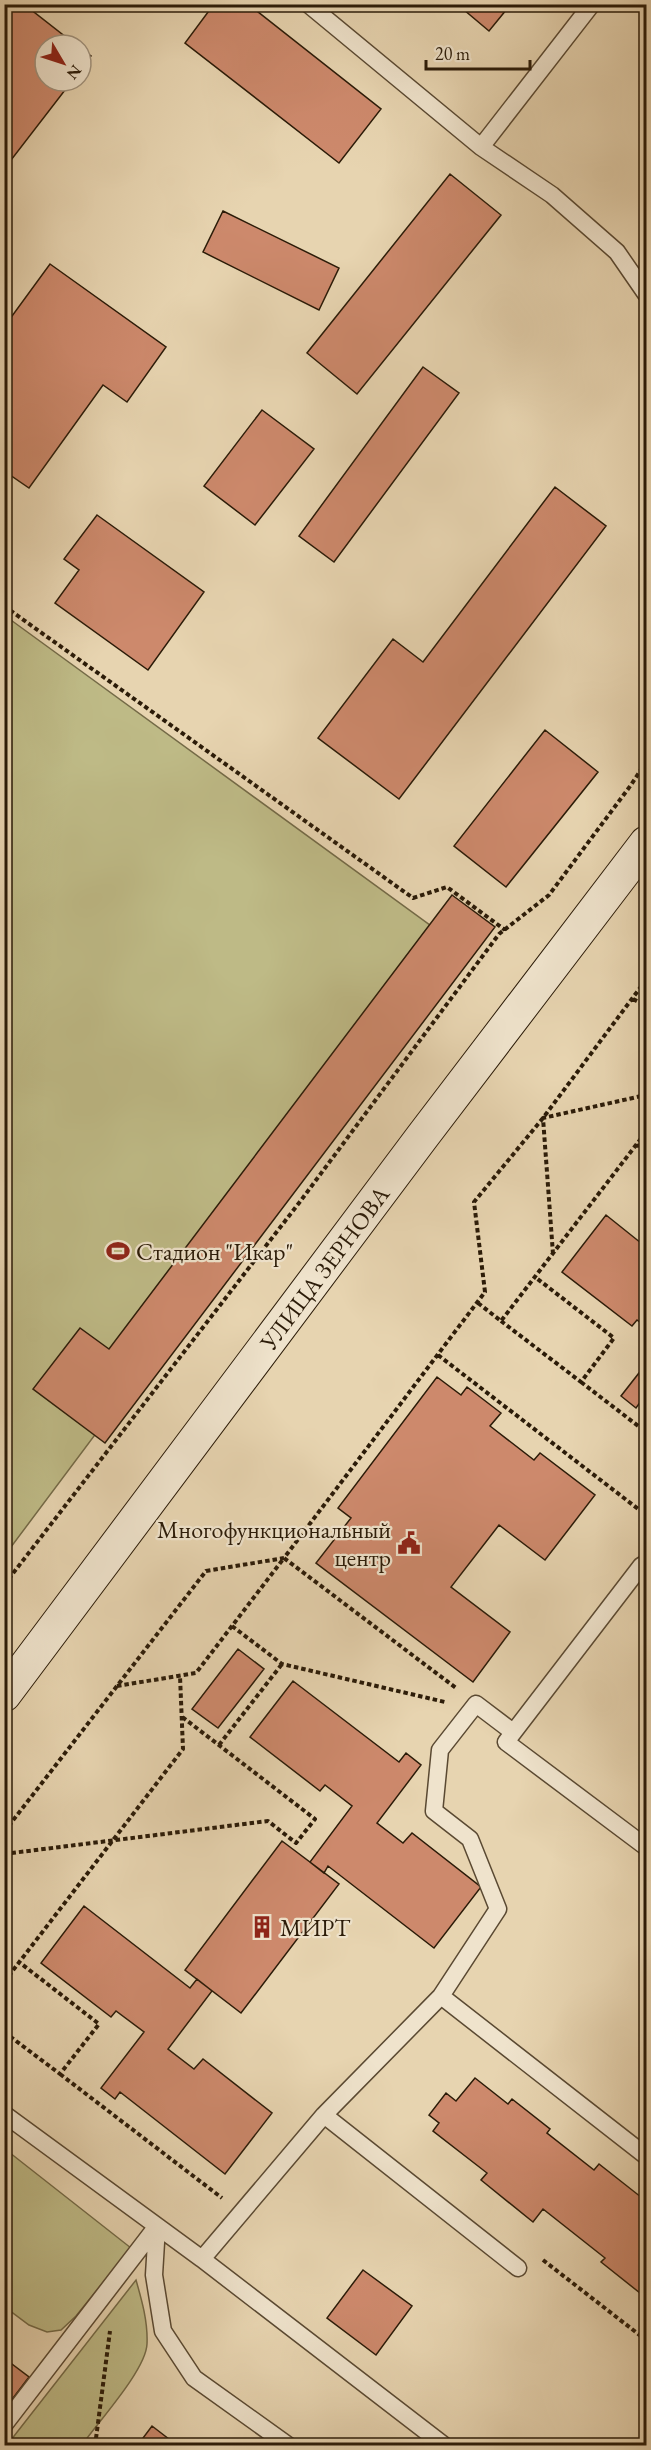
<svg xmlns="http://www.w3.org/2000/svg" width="651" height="2450" font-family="'EB Garamond',serif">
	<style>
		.green { fill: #beba86; stroke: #746a47; stroke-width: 1.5 }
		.building { fill: #cd896c; stroke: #2b1b08; stroke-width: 1.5 }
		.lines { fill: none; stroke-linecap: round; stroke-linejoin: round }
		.service-casing { stroke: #5a4932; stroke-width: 19 }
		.secondary-casing { stroke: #2b1b08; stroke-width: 35 }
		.path { stroke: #2b1b08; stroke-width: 4; stroke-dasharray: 4.5 3; stroke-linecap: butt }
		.service { stroke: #efe3cc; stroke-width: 16 }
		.secondary { stroke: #efe3cc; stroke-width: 33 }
		.labels { text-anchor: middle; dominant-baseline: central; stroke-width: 4.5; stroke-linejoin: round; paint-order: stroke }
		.poi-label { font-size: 24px; fill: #2b1b08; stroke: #efe3cc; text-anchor: start }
		.street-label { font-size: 24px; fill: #2b1b08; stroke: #efe3cc }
	</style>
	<rect width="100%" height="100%" fill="#e7d4b0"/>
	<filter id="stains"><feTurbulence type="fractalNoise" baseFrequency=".00333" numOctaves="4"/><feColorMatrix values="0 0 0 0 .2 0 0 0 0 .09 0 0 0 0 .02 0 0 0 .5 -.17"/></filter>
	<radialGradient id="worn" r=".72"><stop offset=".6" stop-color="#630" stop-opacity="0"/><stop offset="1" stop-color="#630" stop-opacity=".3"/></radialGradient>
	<path class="green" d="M4 615 460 947 5 1555Z
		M5 2149 131 2248 76 2316 61 2330 47 2332 29 2325 5 2307Z
		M136 2280C142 2301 148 2322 147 2344 146 2370 98 2422 82 2445H7Z"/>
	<path class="building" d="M4 4H40L34 12 76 45H45V81H72L8 164 4 161Z
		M214 4H248L381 109 339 163 185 43Z
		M457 4H511L489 31Z
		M81 49 91 56 81 69Z
		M450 174 501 215 357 394 307 353Z
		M223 211 339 268 319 310 203 252Z
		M50 264 166 347 127 402 103 385 29 488 7 473 4 476V327Z
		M423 367 459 393 334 562 299 536Z
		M262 410 314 449 255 525 204 486Z
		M555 487 606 526 399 799 318 738 393 639 423 662Z
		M97 515 204 592 148 670 55 603 79 570 64 559Z
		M545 730 598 772 506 887 454 846Z
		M452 895 495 927 105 1443 33 1389 80 1328 109 1349Z
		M606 1215 646 1247V1327L637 1320 632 1326 562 1272Z
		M646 1364V1405L641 1401 636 1408 621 1396Z
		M437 1377 461 1395 467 1387 501 1413 490 1426 534 1460 540 1453 595 1495 545 1560 499 1525 451 1587 510 1632 473 1682 316 1563 351 1518 338 1508Z
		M238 1649 264 1669 218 1728 192 1709Z
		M293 1681 399 1762 406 1753 421 1765 377 1823 403 1843 412 1833 481 1887 434 1948 328 1866 324 1873 310 1862 352 1806 325 1785 320 1791 250 1737Z
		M282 1841 339 1884 241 2013 185 1970Z
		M84 1906 190 1988 197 1979 212 1991 168 2049 194 2069 203 2059 272 2113 225 2174 120 2092 115 2099 101 2088 144 2032 116 2011 111 2017 41 1963Z
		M475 2078 508 2104 512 2099 550 2129 547 2133 594 2170 599 2164 646 2201 645 2297 601 2262 605 2258 543 2209 533 2222 481 2180 487 2173 433 2131 439 2123 429 2115 446 2093 456 2101Z
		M363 2270 412 2306 376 2355 327 2318Z
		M4 2358 29 2377 4 2410Z
		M152 2426 178 2446H137Z"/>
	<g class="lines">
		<g class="service-casing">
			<path id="service" d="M308 4 481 147 552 195 617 252 646 294
				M481 147 592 4
				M646 1563 641 1566 506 1742 646 1847
				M441 1996 498 1909 470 1839 434 1811 440 1750 476 1704 513 1732
				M4 2114 202 2259 445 2446
				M324 2115 518 2268
				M157 2226 154 2275 163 2331 194 2378 289 2446
				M202 2259 324 2115 441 1996 646 2156
				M4 2425 157 2226"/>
		</g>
		<g class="secondary-casing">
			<g id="secondary">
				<path id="s1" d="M4 1695 422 1137 646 843"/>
			</g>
		</g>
		<path class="path" d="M4 606 413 898 447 887 505 930
			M633 999 646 1006
			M635 1146 646 1145
			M553 1254 543 1118 646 1095
			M478 1303 501 1321 646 1132
			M501 1321 581 1382 614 1338 535 1277
			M438 1355 646 1515
			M581 1382 646 1432
			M4 1585 299 1203 499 934 549 895 631 785 646 762
			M232 1626 282 1664 445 1702
			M117 1686 196 1673 284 1558 456 1688
			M219 1745 282 1664
			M4 1832 206 1571 284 1558 485 1292 474 1202 543 1118 646 980
			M4 1854 268 1821 296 1843 315 1819 181 1716
			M4 1982 183 1749 180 1676
			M4 2032 60 2074 99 2024 19 1962
			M60 2074 222 2198
			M543 2260 646 2340
			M95 2446 110 2331"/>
		<use href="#service" class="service"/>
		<use href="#secondary" class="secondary"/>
	</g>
	<defs>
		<g id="stadium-bare" transform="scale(1.8)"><path d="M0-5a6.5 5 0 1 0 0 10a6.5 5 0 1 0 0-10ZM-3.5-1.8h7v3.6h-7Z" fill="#8f2418" stroke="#efe3cc" stroke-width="2.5" paint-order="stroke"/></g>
		<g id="civic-bare" transform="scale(1.8)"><path d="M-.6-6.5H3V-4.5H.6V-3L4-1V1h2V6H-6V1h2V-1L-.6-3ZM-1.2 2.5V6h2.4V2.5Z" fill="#8f2418" stroke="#efe3cc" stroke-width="2.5" paint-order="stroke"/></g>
		<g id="building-bare" transform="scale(1.8)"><path d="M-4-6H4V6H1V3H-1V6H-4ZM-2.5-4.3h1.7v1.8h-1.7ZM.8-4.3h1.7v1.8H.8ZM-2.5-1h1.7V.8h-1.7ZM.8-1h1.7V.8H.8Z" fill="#8f2418" stroke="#efe3cc" stroke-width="2.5" paint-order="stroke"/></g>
	</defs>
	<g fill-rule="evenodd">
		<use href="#stadium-bare" x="118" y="1251"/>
		<use href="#civic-bare" x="409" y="1543"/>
		<use href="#building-bare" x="262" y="1927"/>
	</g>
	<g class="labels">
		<g class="poi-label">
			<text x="136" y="1251">Стадион "Икар"</text>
			<text x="391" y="1529" text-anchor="end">Многофункциональный<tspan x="391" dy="28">центр</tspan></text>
			<text x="280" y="1927">МИРТ</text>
		</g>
		<g class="street-label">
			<text stroke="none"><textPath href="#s1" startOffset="534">УЛИЦА ЗЕРНОВА</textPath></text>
		</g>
	</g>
	<rect width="651" height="2450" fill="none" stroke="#e7d4b0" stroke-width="24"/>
	<rect x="6" y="6" width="639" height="2438" fill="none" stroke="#2b1b08" stroke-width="3"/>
	<rect x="12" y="12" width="627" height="2426" fill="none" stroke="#2b1b08" stroke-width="1.5"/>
	<g transform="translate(63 63) rotate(129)"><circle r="28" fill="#efe3cc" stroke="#a1937e" stroke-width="1.5"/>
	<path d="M0-4.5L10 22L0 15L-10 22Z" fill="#8f2418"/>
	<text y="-9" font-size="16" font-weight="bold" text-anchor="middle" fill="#2b1b08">N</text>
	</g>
	<path d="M426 60v9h104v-9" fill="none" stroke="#2b1b08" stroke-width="3"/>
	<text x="435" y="60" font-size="18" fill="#2b1b08" stroke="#efe3cc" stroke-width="4.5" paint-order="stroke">20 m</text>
	<rect width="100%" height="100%" filter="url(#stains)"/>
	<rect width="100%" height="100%" fill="url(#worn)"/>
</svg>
